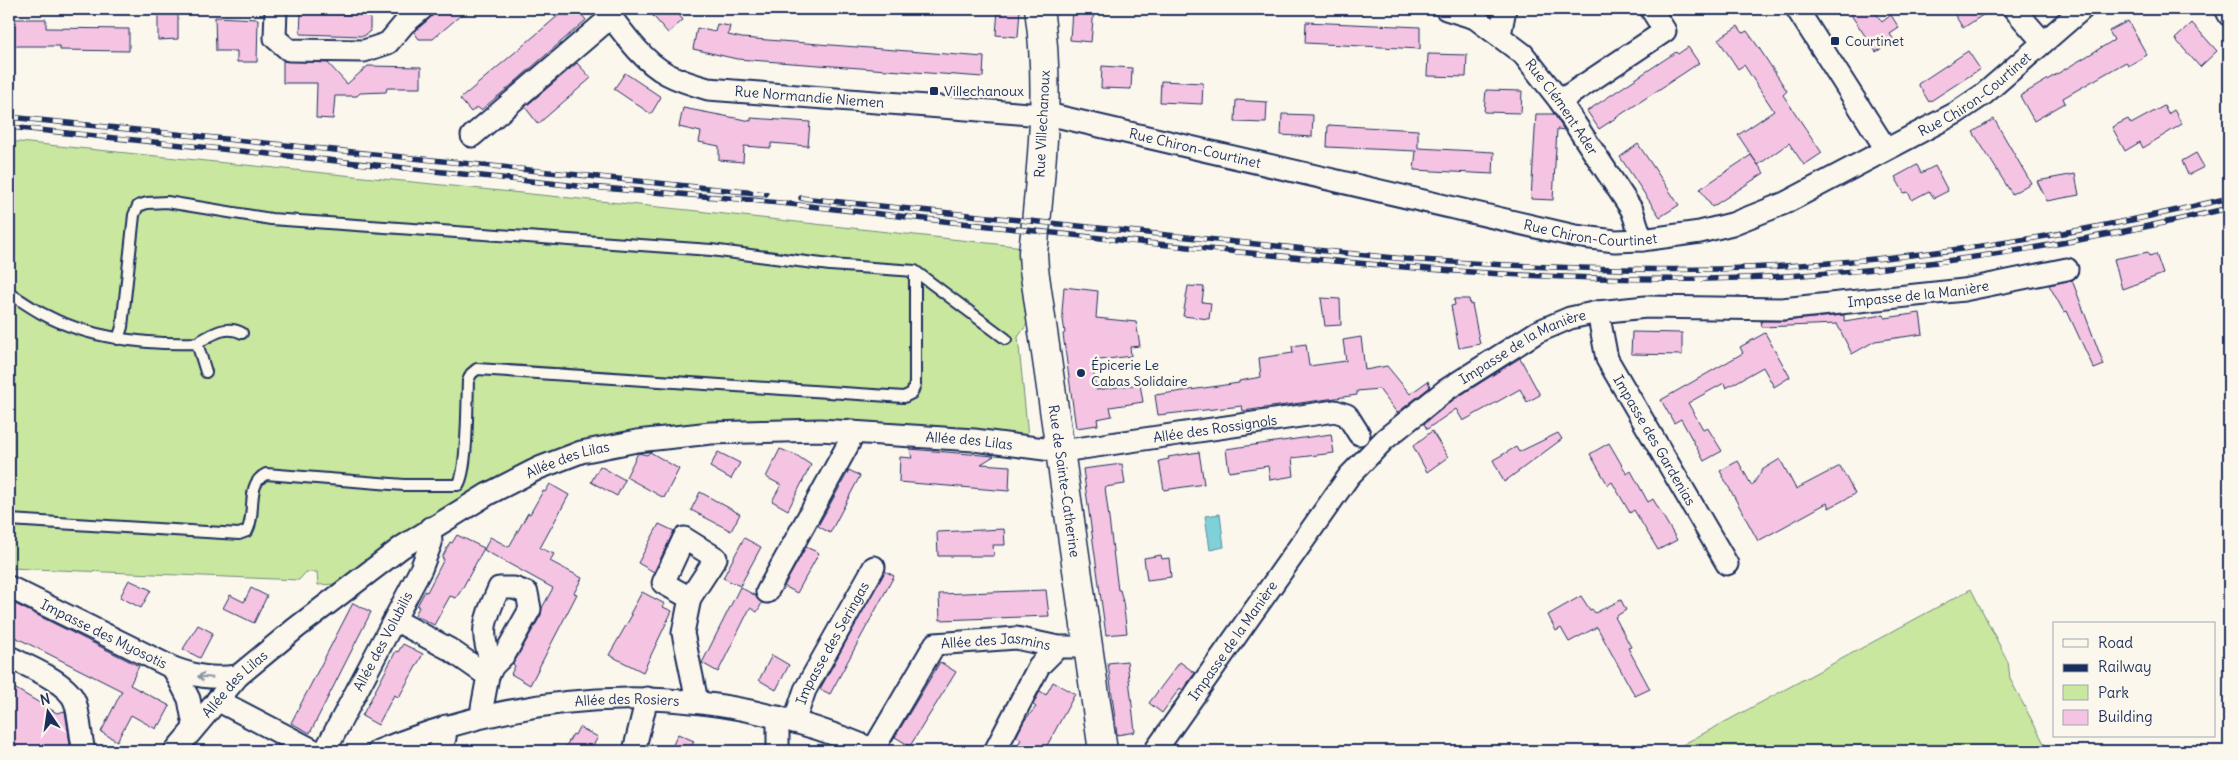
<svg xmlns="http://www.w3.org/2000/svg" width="2238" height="760" font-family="Delius,sans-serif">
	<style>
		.green { fill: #c9e79e; stroke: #728b7e }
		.water { fill: #7fd0d7; stroke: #5790a7 }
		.building { fill: #f6c4e3; stroke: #1b2f5e }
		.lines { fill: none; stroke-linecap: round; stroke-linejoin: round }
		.lane-casing { stroke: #1b2f5e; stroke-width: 14 }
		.street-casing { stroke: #1b2f5e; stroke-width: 25 }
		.secondary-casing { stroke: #1b2f5e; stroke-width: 31 }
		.lane { stroke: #fbf7ec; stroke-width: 10 }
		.street { stroke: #fbf7ec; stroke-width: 21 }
		.secondary { stroke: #fbf7ec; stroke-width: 28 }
		.rail-casing { stroke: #1b2f5e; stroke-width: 5.5 }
		.rail { stroke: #fbf7ec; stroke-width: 4; stroke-dasharray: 11; stroke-linecap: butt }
		.oneway { stroke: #8b93a5 }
		.poi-dot { fill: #1b2f5e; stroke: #fbf7ec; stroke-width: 2 }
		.labels { text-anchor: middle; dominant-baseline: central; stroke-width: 5; stroke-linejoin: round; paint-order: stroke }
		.poi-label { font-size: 14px; fill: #1b2f5e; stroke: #fbf7ec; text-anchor: start }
		.street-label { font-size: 14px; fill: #1b2f5e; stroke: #fbf7ec }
	</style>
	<rect width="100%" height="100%" fill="#fbf7ec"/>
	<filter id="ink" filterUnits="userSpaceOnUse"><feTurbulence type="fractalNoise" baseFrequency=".02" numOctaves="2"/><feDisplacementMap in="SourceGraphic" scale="10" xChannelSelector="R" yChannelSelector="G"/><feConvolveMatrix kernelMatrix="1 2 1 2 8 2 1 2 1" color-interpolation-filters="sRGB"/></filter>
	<g filter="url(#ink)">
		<path class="green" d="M9 141 688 210 1024 247 1030 320 1018 337 1028 437 704 424 655 428 616 435 399 538 335 584 318 585 317 572H306L299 580 9 568Z
			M1971 589 2008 662 2010 679 2048 751H1671Z"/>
		<path class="water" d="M1220 514 1224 547 1210 550 1205 516Z"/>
		<path class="building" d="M158 9H178V39L158 40Z
			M435 9H468L433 39H419L414 32 430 18Z
			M566 9H577L586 20 508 88 481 110 477 107 471 112 460 99Z
			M647 9H674L683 20 668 33Z
			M998 9H1020L1018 37 996 35Z
			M1072 9H1094L1091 42 1070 40Z
			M1847 9H1873L1882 22 1891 15 1899 28 1890 34 1894 40 1876 52Z
			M1951 9H1992L1963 28Z
			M301 13 370 15V31L364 36 300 34Z
			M215 17 258 19 257 62H237V51H216Z
			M9 19H46V28L129 29V51L60 50V46H12V40H9Z
			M2128 21 2147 55 2128 66 2126 62 2063 98 2065 103 2034 121 2020 96 2114 40 2109 31Z
			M1306 22 1420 27V49L1305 43Z
			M2192 23 2217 51 2200 67 2175 39Z
			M717 24 730 26 728 35 742 38 984 57 983 77 737 59 693 49 697 28 715 32Z
			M1738 26 1743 33 1747 31 1759 48 1787 91 1783 95 1822 153 1804 165 1789 143 1758 165 1738 135 1774 111 1744 65 1738 69 1718 39Z
			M1688 47 1699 63 1599 129 1587 111 1676 52 1678 54Z
			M1968 51 1980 69 1929 102 1918 84Z
			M1428 54 1467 55 1466 77 1427 76Z
			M283 61 328 63 347 84 368 66 421 67V88H387L386 92 360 93 357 96H335L333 119 316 118 317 83H283Z
			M577 63 591 78 538 124 525 107Z
			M1102 66 1132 68 1131 89 1101 88Z
			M625 73 661 97 651 114 614 89Z
			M1161 81 1203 83 1202 104 1160 102Z
			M1486 90 1522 91 1521 113 1484 112Z
			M1236 100 1267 102 1266 123 1235 122Z
			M2164 106 2168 114 2174 110 2182 124 2143 148 2140 142 2125 151 2112 127 2128 119 2131 124Z
			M683 108 751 121V118L810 122 808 146 771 143V148L744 146 743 162 719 160V146L699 142 701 132 679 127Z
			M1282 114 1313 115 1312 137 1281 135Z
			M1536 114H1554L1564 130 1557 129 1553 200 1531 199Z
			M1994 119 2031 183 2012 194 1973 132Z
			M1328 125 1418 130V148L1494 152 1493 174 1414 170 1416 151 1327 147Z
			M1638 144 1679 205 1660 217 1620 157Z
			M2196 153 2204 167 2188 175 2182 161Z
			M1751 155 1764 173 1712 207 1700 189Z
			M1917 165 1921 173 1935 166 1948 191 1934 198 1929 191 1912 200 1908 192 1904 193 1895 177Z
			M2075 174 2079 195 2047 201 2037 181Z
			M2148 252 2149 256 2156 254 2163 274 2122 289 2114 259Z
			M2072 280 2104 365 2094 369 2067 311 2064 312 2049 285Z
			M1188 286 1204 287 1202 302 1211 303 1209 319 1183 316Z
			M1064 287 1098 291 1096 318 1136 322 1140 346 1130 347 1131 356 1092 361 1096 390 1140 384 1143 402 1110 407 1112 416 1097 419 1098 425 1076 428 1063 334 1065 333 1062 312Z
			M1321 298 1340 299 1341 325 1325 326Z
			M1454 299H1469L1470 305 1472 304 1480 344 1459 348 1451 306 1455 305Z
			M1920 313 1923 334 1875 341 1852 354 1837 324 1762 327 1761 321H1783L1844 315V321L1884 315 1885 318Z
			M1632 332 1682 333V355L1631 354Z
			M1765 333 1790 377 1774 387 1763 367 1726 388 1724 383 1688 403 1703 429 1707 427 1722 451 1704 461 1681 419 1674 423 1661 400 1743 353 1740 347Z
			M1361 337 1365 370 1387 366 1410 394 1428 381 1430 387 1397 413 1379 389 1357 391V395L1243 411 1242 406 1158 415 1155 395 1239 383V381L1261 377 1259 358 1293 353 1292 346 1306 344 1309 366 1346 361 1343 340Z
			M1520 358 1540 395 1527 402 1520 389 1463 421 1456 409 1427 429 1424 424 1453 400Z
			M1432 431 1448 457 1427 472 1413 446Z
			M1558 433 1562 439 1504 482 1493 460 1516 447 1519 452Z
			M1331 434 1334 453 1292 458 1294 476 1270 480 1268 466 1229 472 1226 449Z
			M1609 443 1627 474 1631 471 1648 502 1653 499 1677 540 1658 550 1634 510 1630 513 1612 482 1608 485 1590 454Z
			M780 449 796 455 811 465 788 510 772 501 781 485 766 477Z
			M910 449 994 456 981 464 1010 466 1009 491 899 482 900 457 912 458Z
			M650 452 679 469 664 498 626 477 638 453 647 455Z
			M718 452 740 463 731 479 710 467Z
			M1199 452 1204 484 1164 490 1159 461 1169 459 1168 457Z
			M1780 459 1796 489 1840 466 1855 494 1829 508 1827 503 1758 541 1720 471 1738 461 1752 486 1762 470Z
			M1122 464 1125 484 1105 487 1118 590H1120L1123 602 1127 633 1106 635 1083 469Z
			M600 466 625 480 617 496 591 482Z
			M849 470 860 476 830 533 818 526Z
			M550 484 569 495 540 548 554 554 550 561 582 578 574 593 577 594 530 685 511 674 515 666 513 664 541 615 542 608 553 588 484 550 490 537 509 547 528 513 530 514 543 491 545 492Z
			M700 492 740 514 731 531 691 510Z
			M659 524 674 531 654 572 638 563Z
			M1004 529 1005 545H993L994 556H938L937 532Z
			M457 535 484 548 462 589 456 598 450 596 434 625 415 615 419 607 417 606 425 591 427 592 444 559 442 558 450 542 452 543Z
			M744 538 761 547 740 586 723 578Z
			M806 547 819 553 797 593 784 586Z
			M1161 555 1162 559 1169 558 1171 577 1147 580 1144 558Z
			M885 571 894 576 830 694 820 689Z
			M129 580 151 590 141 608 120 597Z
			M740 587 756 596 762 603 757 612 750 608 718 672 702 663Z
			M251 588 267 596 254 623 223 608 230 595 244 602Z
			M1046 590 1049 616 940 620 939 594Z
			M642 592 665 604 663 607 672 611 643 672 609 655 632 615 630 614Z
			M1581 596 1590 610 1592 609 1595 613 1621 600 1626 610 1615 617 1631 647 1628 648 1650 689 1635 696 1597 627 1569 642 1561 628 1556 631 1548 615Z
			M9 601 139 666 130 685 170 706 160 725 158 724 156 729 131 715 117 741 101 732 122 691 9 634Z
			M353 603 371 612 310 733 291 723Z
			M198 625 213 633 200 658 183 649Z
			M403 644 423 654 399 697 394 695 378 725 362 716 396 651 398 652Z
			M772 655 789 665 776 690 759 680Z
			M1127 661 1135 732 1117 735 1108 663Z
			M940 662 956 672 910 746 895 737Z
			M1180 662 1195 673 1182 690 1180 688 1162 713 1149 703Z
			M1053 682 1075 694 1044 751H1015L1021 739 1016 737 1024 721 1036 707 1033 705 1040 691 1046 695Z
			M9 685 57 713 65 711 71 751H9Z
			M579 727 598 737 590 751H563L573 734 575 735Z
			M678 734 694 741 689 751H670Z"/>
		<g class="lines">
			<g class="lane-casing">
				<path id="lane" d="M915 271 1006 339
					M9 293C19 299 30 307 41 313 87 338 145 345 197 343
					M206 372 197 343C211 335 226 324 242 333
					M9 520 239 534 247 531C257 513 245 484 266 474L404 485H458C468 471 467 402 468 381L471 374 477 369 904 397 912 393 915 384V271L830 265 711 250 271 219 167 202 147 203 138 206 134 215 122 327 118 339"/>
			</g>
			<g class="street-casing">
				<g id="street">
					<path d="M276 9 275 38 289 50 364 51 388 43 404 24 422 9"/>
					<path id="s1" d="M605 9C622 31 642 61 667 74 680 81 694 85 708 89L1056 116 1575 236 1615 241 1642 240 1700 232 1732 224 1785 203 1956 113 1984 94 2082 9"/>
					<path id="s2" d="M1446 9 1475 18 1523 54 1560 101 1632 210 1642 240"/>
					<path d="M1797 9 1886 149"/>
					<path d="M2014 9 2043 42"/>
					<path d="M2226 9 2229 15"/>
					<path d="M1500 35 1505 9"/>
					<path d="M1560 101 1665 31 1651 9"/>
					<path d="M472 136 611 17"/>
					<path id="s3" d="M1598 312 1607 359 1727 564"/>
					<path id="s4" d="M9 587 173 668C198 677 211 679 238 676"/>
					<path d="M767 592 849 443 851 431"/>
					<path d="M690 598 663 583 684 538 716 558 690 598 683 633 697 701"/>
					<path d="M395 620 449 649 488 676 482 708V716"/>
					<path d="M9 657C27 666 68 682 75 702 80 717 80 735 84 751"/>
					<path d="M173 668 189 699 194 726"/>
					<path d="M488 676 493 666 505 654 530 609 527 593 514 588H499C485 620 478 631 493 666"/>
					<path d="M217 700 315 751"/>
					<path d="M778 717V751"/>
					<path id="s5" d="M794 722 805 690 874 567"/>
					<path id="s6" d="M873 750 935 644 1016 638 1058 647H1088"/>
					<path id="s7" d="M175 751 238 676 296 628 402 547 488 494 539 468 581 452 637 441 711 433 820 430 974 440 1052 450H1069L1335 411 1347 415 1359 434"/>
					<path id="s8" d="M325 751 421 569 431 543 430 528"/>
					<path id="s9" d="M378 751C546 683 710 680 877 751"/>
					<path d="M439 751 445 738 446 726"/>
					<path d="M634 751 647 698"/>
					<path d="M995 751 1039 666 1058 647"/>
					<path id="s10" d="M1155 751 1349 476 1385 439 1446 390 1537 332 1570 318 1598 312 1646 307 1782 309 1964 290 2067 269"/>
				</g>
			</g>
			<g class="secondary-casing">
				<g id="secondary">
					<path id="s11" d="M1039 9C1051 90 1041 172 1033 253L1034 269 1103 751"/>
				</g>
			</g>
			<use href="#lane" class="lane"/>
			<use href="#street" class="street"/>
			<use href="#secondary" class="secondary"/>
			<g class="rail-casing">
				<path id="rail" d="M9 117 766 194
					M9 127C199 146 388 167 578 186 645 192 713 196 780 203 947 221 1114 241 1282 256 1424 270 1565 281 1707 279 1883 276 2058 249 2229 208
					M801 198 1405 259C1509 266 1613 271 1718 269 1890 264 2062 239 2229 198"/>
			</g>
			<use href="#rail" class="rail"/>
		</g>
		<defs><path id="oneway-shaft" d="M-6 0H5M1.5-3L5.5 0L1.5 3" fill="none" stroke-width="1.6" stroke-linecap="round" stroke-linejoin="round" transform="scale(1.25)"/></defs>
		<use class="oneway" href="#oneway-shaft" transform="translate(205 677) rotate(-175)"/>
	</g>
	<g class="poi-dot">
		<rect x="1830" y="36" width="10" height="10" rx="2.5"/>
		<rect x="929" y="86" width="10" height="10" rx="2.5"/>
		<circle cx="1081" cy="373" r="5"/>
	</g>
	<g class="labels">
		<g class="poi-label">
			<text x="1845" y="41">Courtinet</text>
			<text x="944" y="91">Villechanoux</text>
			<text x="1091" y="365">Épicerie Le<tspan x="1091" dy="16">Cabas Solidaire</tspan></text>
		</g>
		<g class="street-label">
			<text stroke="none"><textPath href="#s1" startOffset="1451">Rue Chiron-Courtinet</textPath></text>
			<text stroke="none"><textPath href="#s1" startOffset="236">Rue Normandie Niemen</textPath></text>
			<text stroke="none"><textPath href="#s2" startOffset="156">Rue Clément Ader</textPath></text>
			<text transform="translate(1042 124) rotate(-87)">Rue Villechanoux</text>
			<text stroke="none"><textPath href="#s1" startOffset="626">Rue Chiron-Courtinet</textPath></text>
			<text stroke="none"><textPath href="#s1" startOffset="1031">Rue Chiron-Courtinet</textPath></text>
			<text stroke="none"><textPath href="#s10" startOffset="960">Impasse de la Manière</textPath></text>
			<text stroke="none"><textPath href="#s10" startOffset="555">Impasse de la Manière</textPath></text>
			<text stroke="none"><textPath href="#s7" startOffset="1148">Allée des Rossignols</textPath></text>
			<text stroke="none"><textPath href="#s7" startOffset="900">Allée des Lilas</textPath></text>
			<text stroke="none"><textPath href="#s3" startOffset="142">Impasse des Gardenias</textPath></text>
			<text stroke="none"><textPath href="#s7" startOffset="495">Allée des Lilas</textPath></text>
			<text stroke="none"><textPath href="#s11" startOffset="475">Rue de Sainte-Catherine</textPath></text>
			<text stroke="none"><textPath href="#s4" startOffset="106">Impasse des Myosotis</textPath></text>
			<text stroke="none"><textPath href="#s8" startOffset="124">Allée des Volubilis</textPath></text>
			<text stroke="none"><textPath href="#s10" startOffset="135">Impasse de la Manière</textPath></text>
			<text stroke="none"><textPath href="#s5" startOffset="88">Impasse des Seringas</textPath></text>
			<text stroke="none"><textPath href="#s6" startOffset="184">Allée des Jasmins</textPath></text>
			<text stroke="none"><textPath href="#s7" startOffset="90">Allée des Lilas</textPath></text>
			<text stroke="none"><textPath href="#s9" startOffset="256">Allée des Rosiers</textPath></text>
		</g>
	</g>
	<rect width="2238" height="760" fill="none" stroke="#fbf7ec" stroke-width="30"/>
	<rect x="15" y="15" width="2208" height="730" fill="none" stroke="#1b2f5e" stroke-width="2" filter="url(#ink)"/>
	<rect x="2053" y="622" width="162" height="115" fill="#fbf7ec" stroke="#a1a7b3"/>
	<rect x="2063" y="639" width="25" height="8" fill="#fbf7ec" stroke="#a1a7b3"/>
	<text x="2098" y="648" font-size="15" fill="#1b2f5e">Road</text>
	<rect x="2063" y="664" width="25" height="8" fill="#1b2f5e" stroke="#a1a7b3"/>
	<text x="2098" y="672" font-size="15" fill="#1b2f5e">Railway</text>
	<rect x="2063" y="685" width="25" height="15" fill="#c9e79e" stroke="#a1a7b3"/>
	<text x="2098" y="698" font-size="15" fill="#1b2f5e">Park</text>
	<rect x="2063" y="710" width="25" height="15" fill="#f6c4e3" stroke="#a1a7b3"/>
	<text x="2098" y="722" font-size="15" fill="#1b2f5e">Building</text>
	<g transform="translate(48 712) rotate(347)" stroke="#fbf7ec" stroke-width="4" paint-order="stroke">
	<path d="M0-4L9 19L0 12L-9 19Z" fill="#1b2f5e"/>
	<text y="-8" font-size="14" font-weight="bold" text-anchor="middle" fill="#1b2f5e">N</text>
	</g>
</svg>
